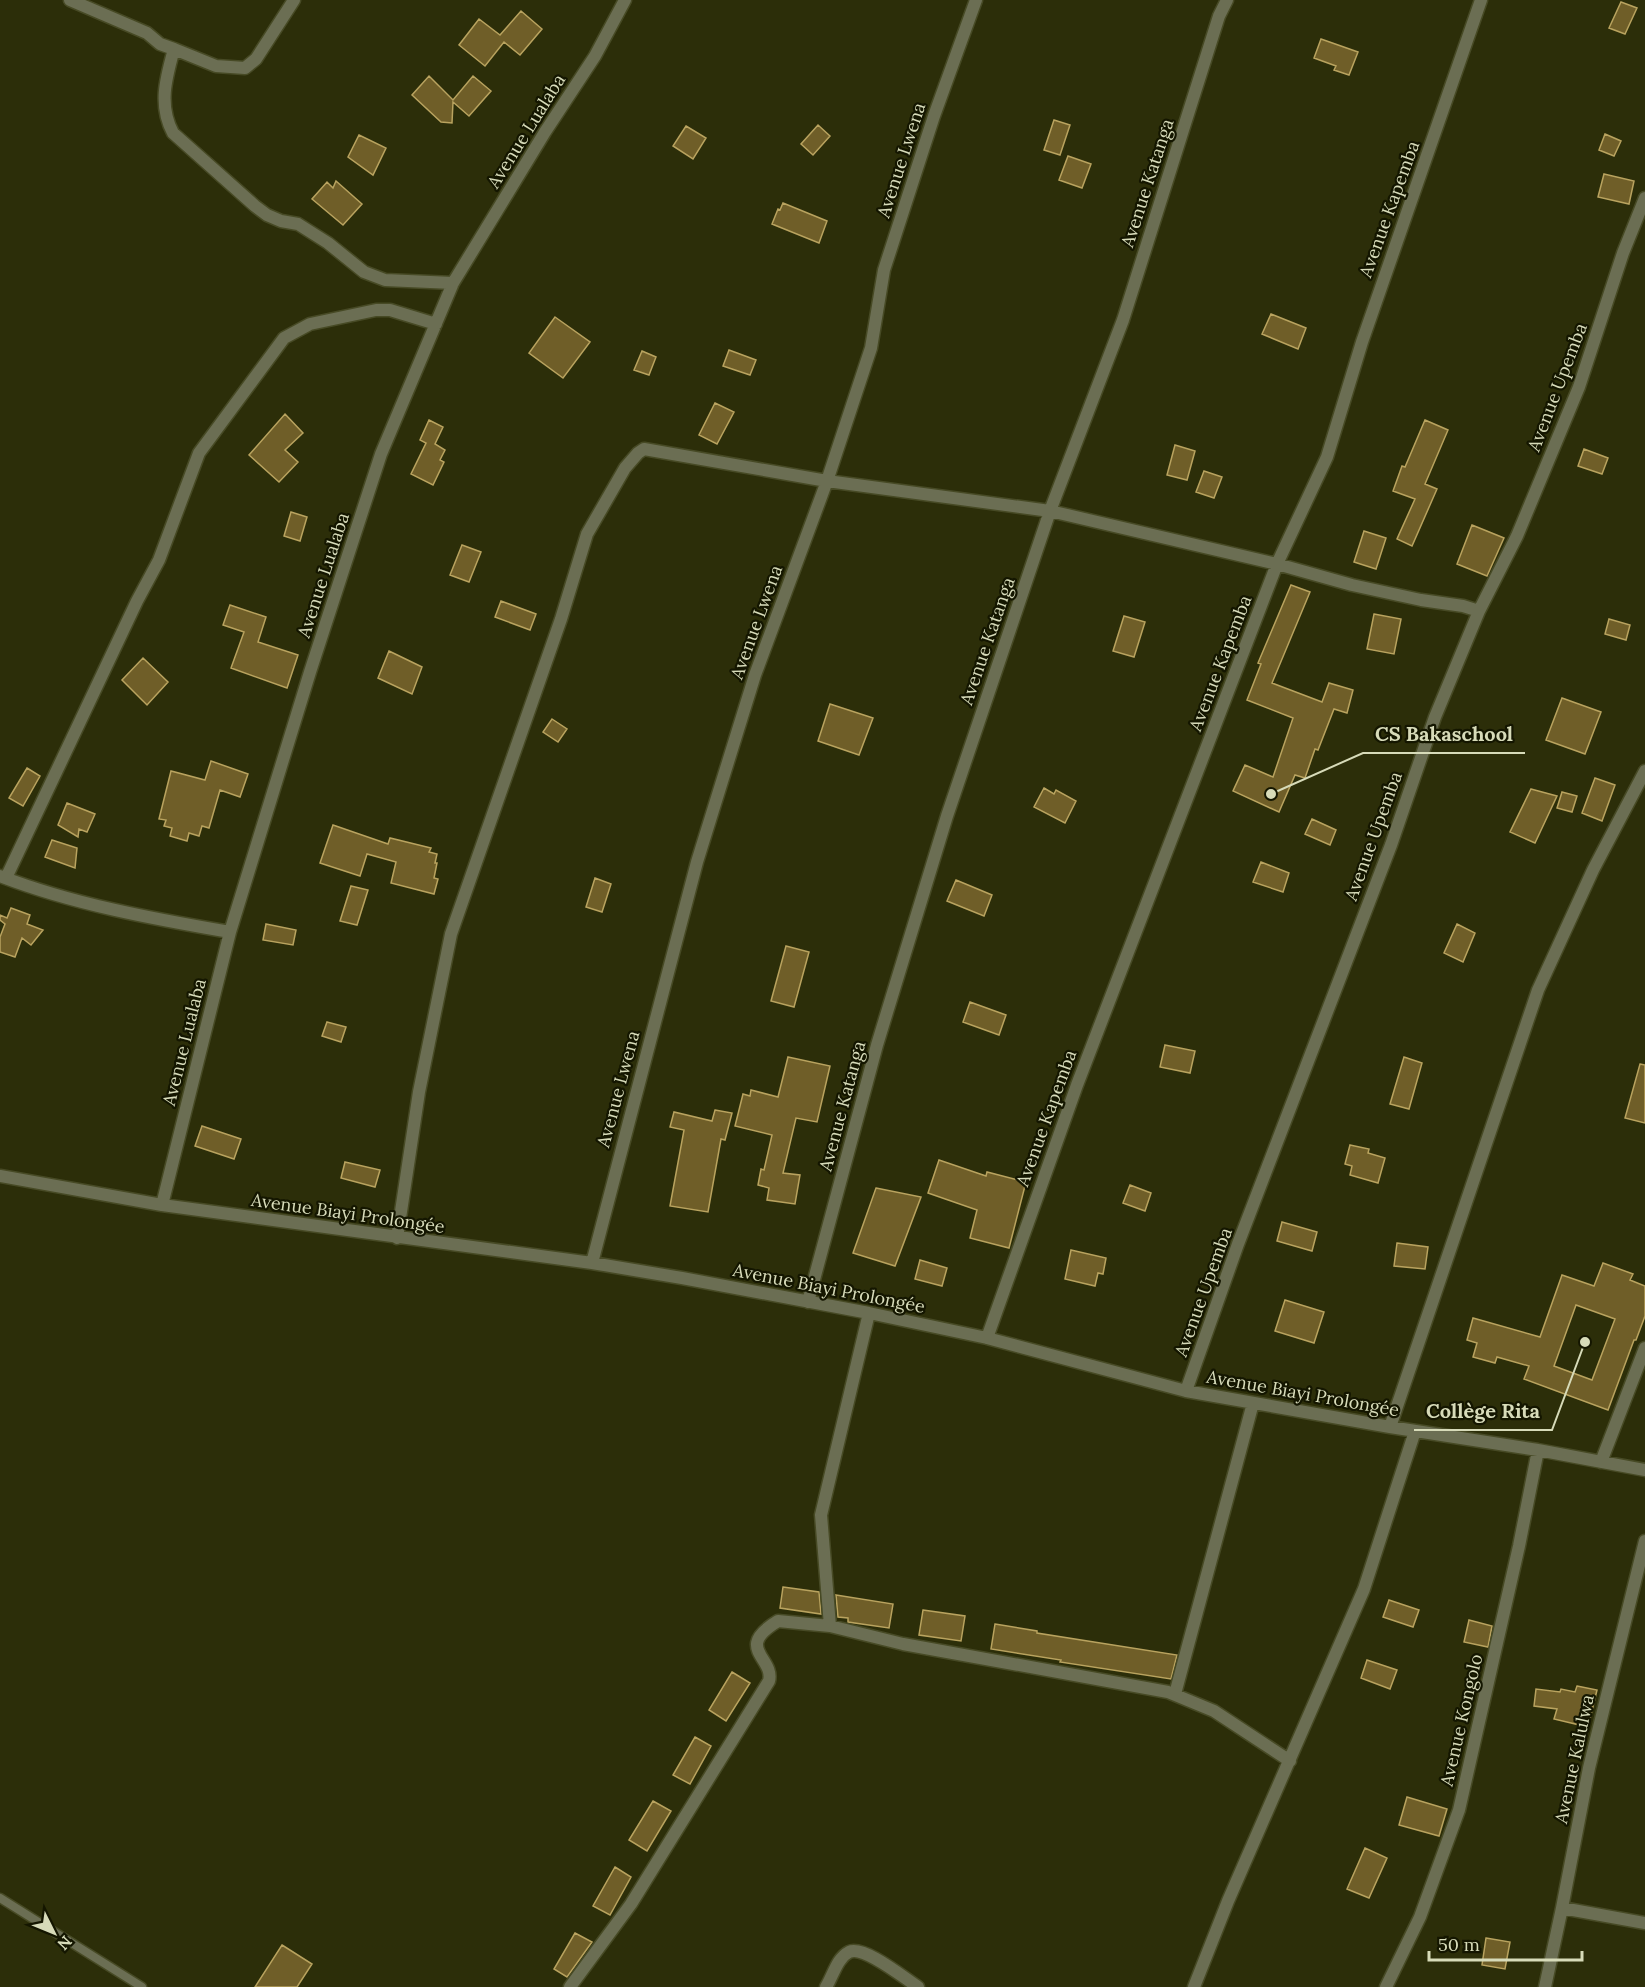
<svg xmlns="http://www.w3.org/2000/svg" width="1645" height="1987" font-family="Lora,serif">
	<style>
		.building { fill: #6f5e28; stroke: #b9a35f; stroke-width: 1.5; fill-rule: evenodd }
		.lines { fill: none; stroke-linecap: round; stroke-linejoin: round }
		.lane-casing { stroke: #474a25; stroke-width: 11 }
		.street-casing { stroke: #474a25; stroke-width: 15 }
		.lane { stroke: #6b6e53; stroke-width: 8 }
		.street { stroke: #6b6e53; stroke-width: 12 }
		.labels { text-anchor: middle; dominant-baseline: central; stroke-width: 4.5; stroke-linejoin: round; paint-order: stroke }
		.street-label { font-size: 18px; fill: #d7dbb9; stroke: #141600 }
		.leader { fill: none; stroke: #d7dbb9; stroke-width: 2 }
		.callout-dot { fill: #d7dbb9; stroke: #141600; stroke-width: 2 }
		.callout-label { font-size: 20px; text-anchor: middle; font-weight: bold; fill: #d7dbb9; stroke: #141600; stroke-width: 4.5; stroke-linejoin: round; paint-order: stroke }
	</style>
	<rect width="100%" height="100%" fill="#2c2e09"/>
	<path class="building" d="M1621 2 1637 8 1625 34 1609 28Z
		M521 11 542 29 520 55 504 42 485 66 459 45 479 19 500 35Z
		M1321 39 1358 52 1349 75 1334 70 1336 66 1314 58Z
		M429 76 453 100 473 76 491 91 469 116 453 102 452 123 441 122 412 95Z
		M1054 120 1070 125 1060 155 1044 150Z
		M818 125 830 136 813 155 801 144Z
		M686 126 706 138 693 159 673 146Z
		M1605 134 1621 141 1614 156 1599 150Z
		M359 135 386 148 373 175 348 157Z
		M1068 156 1091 164 1082 188 1059 180Z
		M1604 174 1634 181 1629 204 1598 197Z
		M336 181 362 204 343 225 312 199 327 182 333 188Z
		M783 203 827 221 819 243 772 224 778 209 780 210Z
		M1271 314 1306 328 1298 349 1262 334Z
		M555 317 590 342 563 378 529 353Z
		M729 350 756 360 750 375 723 366Z
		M642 351 656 357 649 375 634 370Z
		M715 403 734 412 717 444 699 435Z
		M285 414 303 433 285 450 298 462 279 482 249 455Z
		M429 420 443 427 435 444 445 450 440 460 444 462 433 485 411 474 426 443 420 440Z
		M1425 420 1448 430 1425 484 1437 489 1412 546 1397 539 1415 499 1393 491 1402 466 1405 467Z
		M1175 445 1195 451 1187 480 1167 475Z
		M1584 449 1608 458 1602 474 1578 466Z
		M1204 471 1222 477 1214 498 1196 492Z
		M291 512 307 517 300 541 284 536Z
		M1472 525 1504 538 1487 576 1457 564Z
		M1364 531 1386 538 1376 569 1354 562Z
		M462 545 481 552 469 582 450 575Z
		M1291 585 1310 592 1272 683 1322 702 1329 683 1353 690 1347 713 1334 709 1318 750 1315 749 1305 778 1295 775 1279 812 1233 791 1245 765 1273 777 1293 718 1247 700 1261 664 1258 663Z
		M501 601 536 614 530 630 495 617Z
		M230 605 266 617 258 642 298 655 287 688 231 668 244 632 223 625Z
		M1374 614 1401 619 1394 654 1367 649Z
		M1124 616 1145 622 1134 657 1113 651Z
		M1609 619 1630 625 1626 640 1605 634Z
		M389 651 422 667 412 694 378 678Z
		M143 658 168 682 147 705 122 680Z
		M1562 698 1601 712 1585 754 1546 740Z
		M830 704 873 718 859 755 818 741Z
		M552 719 567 729 558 742 543 732Z
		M211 761 248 774 240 797 220 790 209 828 202 826 199 836 189 833 187 841 170 836 172 828 164 826 166 820 159 819 171 771 205 780Z
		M27 768 40 776 23 806 9 798Z
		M1595 778 1615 785 1602 821 1582 813Z
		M1044 788 1054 794 1056 790 1076 801 1065 823 1034 807Z
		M1531 789 1557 796 1535 843 1510 832Z
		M1562 792 1577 796 1572 812 1557 808Z
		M67 803 95 814 87 832 79 829 78 837 58 825Z
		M1312 819 1336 830 1330 845 1305 834Z
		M333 825 388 844 390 838 431 848 429 852 437 854 435 863H437L434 878 438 879 434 894 391 883 396 862 367 854 360 876 320 863Z
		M52 840 77 848 75 868 45 857Z
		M1261 862 1289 873 1283 892 1253 882Z
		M595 878 611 884 602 912 586 907Z
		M956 880 992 895 984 916 947 901Z
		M351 886 368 890 357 925 340 921Z
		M11 908 30 915 27 924 43 930 31 945 22 938 15 957 0 952V937L5 924 0 920V915L7 918Z
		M266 924 296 930 293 945 263 940Z
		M1457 924 1475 933 1463 962 1444 953Z
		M786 946 809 952 794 1007 771 1001Z
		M970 1002 1006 1015 999 1035 963 1022Z
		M327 1022 346 1027 341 1042 322 1036Z
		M1165 1045 1195 1051 1190 1073 1160 1067Z
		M788 1057 830 1066 817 1122 796 1118 783 1173 800 1175 795 1204 767 1200 769 1188 758 1185 761 1169 764 1170 772 1135 735 1126 743 1094 750 1096 751 1090 778 1097Z
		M1404 1057 1422 1063 1409 1109 1390 1104Z
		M1640 1064 1645 1065V1123L1625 1118Z
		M715 1110 732 1113 725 1140 721 1139 708 1212 670 1206 684 1130 670 1127 674 1112 712 1121Z
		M202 1126 241 1139 234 1159 195 1146Z
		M1350 1145 1369 1149 1368 1153 1385 1158 1378 1183 1350 1175 1352 1166 1345 1164Z
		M939 1160 986 1176 987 1172 1026 1182 1009 1248 970 1238 977 1210 928 1193Z
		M345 1162 380 1170 375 1187 341 1178Z
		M1130 1185 1151 1193 1145 1211 1123 1203Z
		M876 1188 921 1197 895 1266 853 1253Z
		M1282 1222 1317 1232 1312 1251 1277 1241Z
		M1397 1243 1428 1247 1425 1269 1394 1266Z
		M1071 1250 1106 1258 1103 1274 1098 1273 1095 1286 1065 1279Z
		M920 1260 947 1268 942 1286 915 1279Z
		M1603 1263 1633 1274 1630 1280 1645 1286V1316L1636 1340H1634L1608 1410 1524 1379 1529 1366 1497 1357 1495 1363 1473 1357 1477 1343 1467 1340 1473 1318 1540 1337 1562 1275 1594 1286ZM1576 1305 1615 1319 1592 1380 1554 1366Z
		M1285 1300 1324 1312 1314 1343 1275 1331Z
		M783 1587 819 1592 821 1614 780 1608Z
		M836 1595 893 1604 889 1628 848 1622V1618L838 1617Z
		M1389 1600 1419 1610 1413 1627 1383 1617Z
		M923 1610 965 1616 961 1641 919 1635Z
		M1469 1620 1492 1626 1488 1647 1464 1642Z
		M995 1624 1037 1631V1633L1177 1655 1171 1679 1060 1662 1061 1660 991 1649Z
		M1367 1660 1397 1670 1390 1689 1361 1678Z
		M732 1672 750 1683 726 1721 709 1710Z
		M1577 1686 1597 1690 1588 1727 1554 1719 1557 1709 1534 1706 1536 1689 1560 1692 1561 1689 1575 1692Z
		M695 1737 711 1746 690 1784 673 1775Z
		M1407 1797 1447 1809 1439 1836 1399 1825Z
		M653 1801 671 1811 647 1851 629 1840Z
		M1365 1848 1387 1858 1369 1898 1347 1889Z
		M615 1867 631 1877 610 1915 593 1906Z
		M575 1933 592 1942 567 1977 554 1969Z
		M1486 1938 1510 1942 1505 1969 1482 1965Z
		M282 1945 312 1964 297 1987H255Z"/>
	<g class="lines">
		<g class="lane-casing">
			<path id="lane" d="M0 1898 142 1987"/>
		</g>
		<g class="street-casing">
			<path id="street" d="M70 0 147 33 160 44 174 49C166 78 158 105 173 133L255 206 267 215 281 221 298 224 328 243 364 272 385 280 453 283
				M174 49 216 66 245 68 256 59 294 0
				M0 876C72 904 154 919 230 932
				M6 878 137 601 159 560 199 453 284 338 310 324 376 310H390L436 324
				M0 1176 162 1205 592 1263 682 1278 869 1313 987 1338 1186 1391 1390 1427 1538 1450 1645 1470
				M162 1205 230 932 310 672 381 454 453 283 545 132 595 56 625 0
				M397 1238 419 1092 451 934 561 619 587 534 625 468 638 453 644 449 827 481 1050 511 1277 564 1352 585 1421 600 1463 606 1479 611
				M592 1263 697 862 755 675 827 481 871 348 884 270 934 116 976 0
				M808 1302 877 1045 947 816 1050 511 1123 320 1219 16 1227 0
				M987 1338 1077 1085 1277 564 1327 457 1362 342 1481 0
				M1186 1391 1238 1244 1391 845 1435 717 1479 611 1517 536 1579 387 1623 253 1645 198
				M1390 1427 1538 990 1593 870 1645 771
				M1601 1462 1645 1348
				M830 1626 821 1515 869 1313
				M1175 1694 1253 1403
				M1562 1908 1645 1923
				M570 1987 631 1904 769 1681C775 1658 733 1648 778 1621L830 1626 903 1644 1168 1692 1214 1711 1290 1761
				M826 1987C833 1976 837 1958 849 1952 864 1945 904 1978 918 1987
				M1194 1987 1228 1901 1364 1589 1415 1431
				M1386 1987 1420 1917 1459 1810 1519 1546 1538 1450
				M1545 1987 1562 1908 1589 1768 1645 1541"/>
		</g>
		<use href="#lane" class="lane"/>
		<use href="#street" class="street"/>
	</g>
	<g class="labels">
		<g class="street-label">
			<text transform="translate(526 131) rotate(-58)">Avenue Lualaba</text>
			<text transform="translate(901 160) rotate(-72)">Avenue Lwena</text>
			<text transform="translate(1147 183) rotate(-72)">Avenue Katanga</text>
			<text transform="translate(1389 209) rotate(-70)">Avenue Kapemba</text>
			<text transform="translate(1557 387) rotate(-69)">Avenue Upemba</text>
			<text transform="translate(323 575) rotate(-72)">Avenue Lualaba</text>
			<text transform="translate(756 622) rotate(-70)">Avenue Lwena</text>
			<text transform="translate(987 641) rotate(-71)">Avenue Katanga</text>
			<text transform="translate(1220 663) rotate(-69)">Avenue Kapemba</text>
			<text transform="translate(1373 836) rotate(-70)">Avenue Upemba</text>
			<text transform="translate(184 1042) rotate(-76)">Avenue Lualaba</text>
			<text transform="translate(618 1089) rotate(-75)">Avenue Lwena</text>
			<text transform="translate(842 1106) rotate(-75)">Avenue Katanga</text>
			<text transform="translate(1046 1118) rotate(-70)">Avenue Kapemba</text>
			<text transform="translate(348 1213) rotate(8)">Avenue Biayi Prolongée</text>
			<text transform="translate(829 1288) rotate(11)">Avenue Biayi Prolongée</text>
			<text transform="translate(1203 1292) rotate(-70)">Avenue Upemba</text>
			<text transform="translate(1303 1393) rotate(10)">Avenue Biayi Prolongée</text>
			<text transform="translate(1461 1720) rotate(-77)">Avenue Kongolo</text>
			<text transform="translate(1574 1759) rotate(-78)">Avenue Kalulwa</text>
		</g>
	</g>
	<path class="leader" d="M1271 794L1363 753H1525M1585 1342L1552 1430H1414"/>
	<g class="callout-dot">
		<circle cx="1271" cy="794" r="6"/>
		<circle cx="1585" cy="1342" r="6"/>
	</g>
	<g class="callout-label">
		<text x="1444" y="741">CS Bakaschool</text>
		<text x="1483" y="1418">Collège Rita</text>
	</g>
	<g transform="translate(54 1933) rotate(133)" stroke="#141600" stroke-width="4.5" paint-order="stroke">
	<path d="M0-4.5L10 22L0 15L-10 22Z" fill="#d7dbb9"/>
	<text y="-9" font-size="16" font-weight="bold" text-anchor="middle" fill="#d7dbb9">N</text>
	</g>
	<path d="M1429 1951v9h153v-9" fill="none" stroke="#d7dbb9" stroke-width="3"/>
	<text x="1438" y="1951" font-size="18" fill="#d7dbb9" stroke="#141600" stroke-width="4.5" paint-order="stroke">50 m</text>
</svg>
